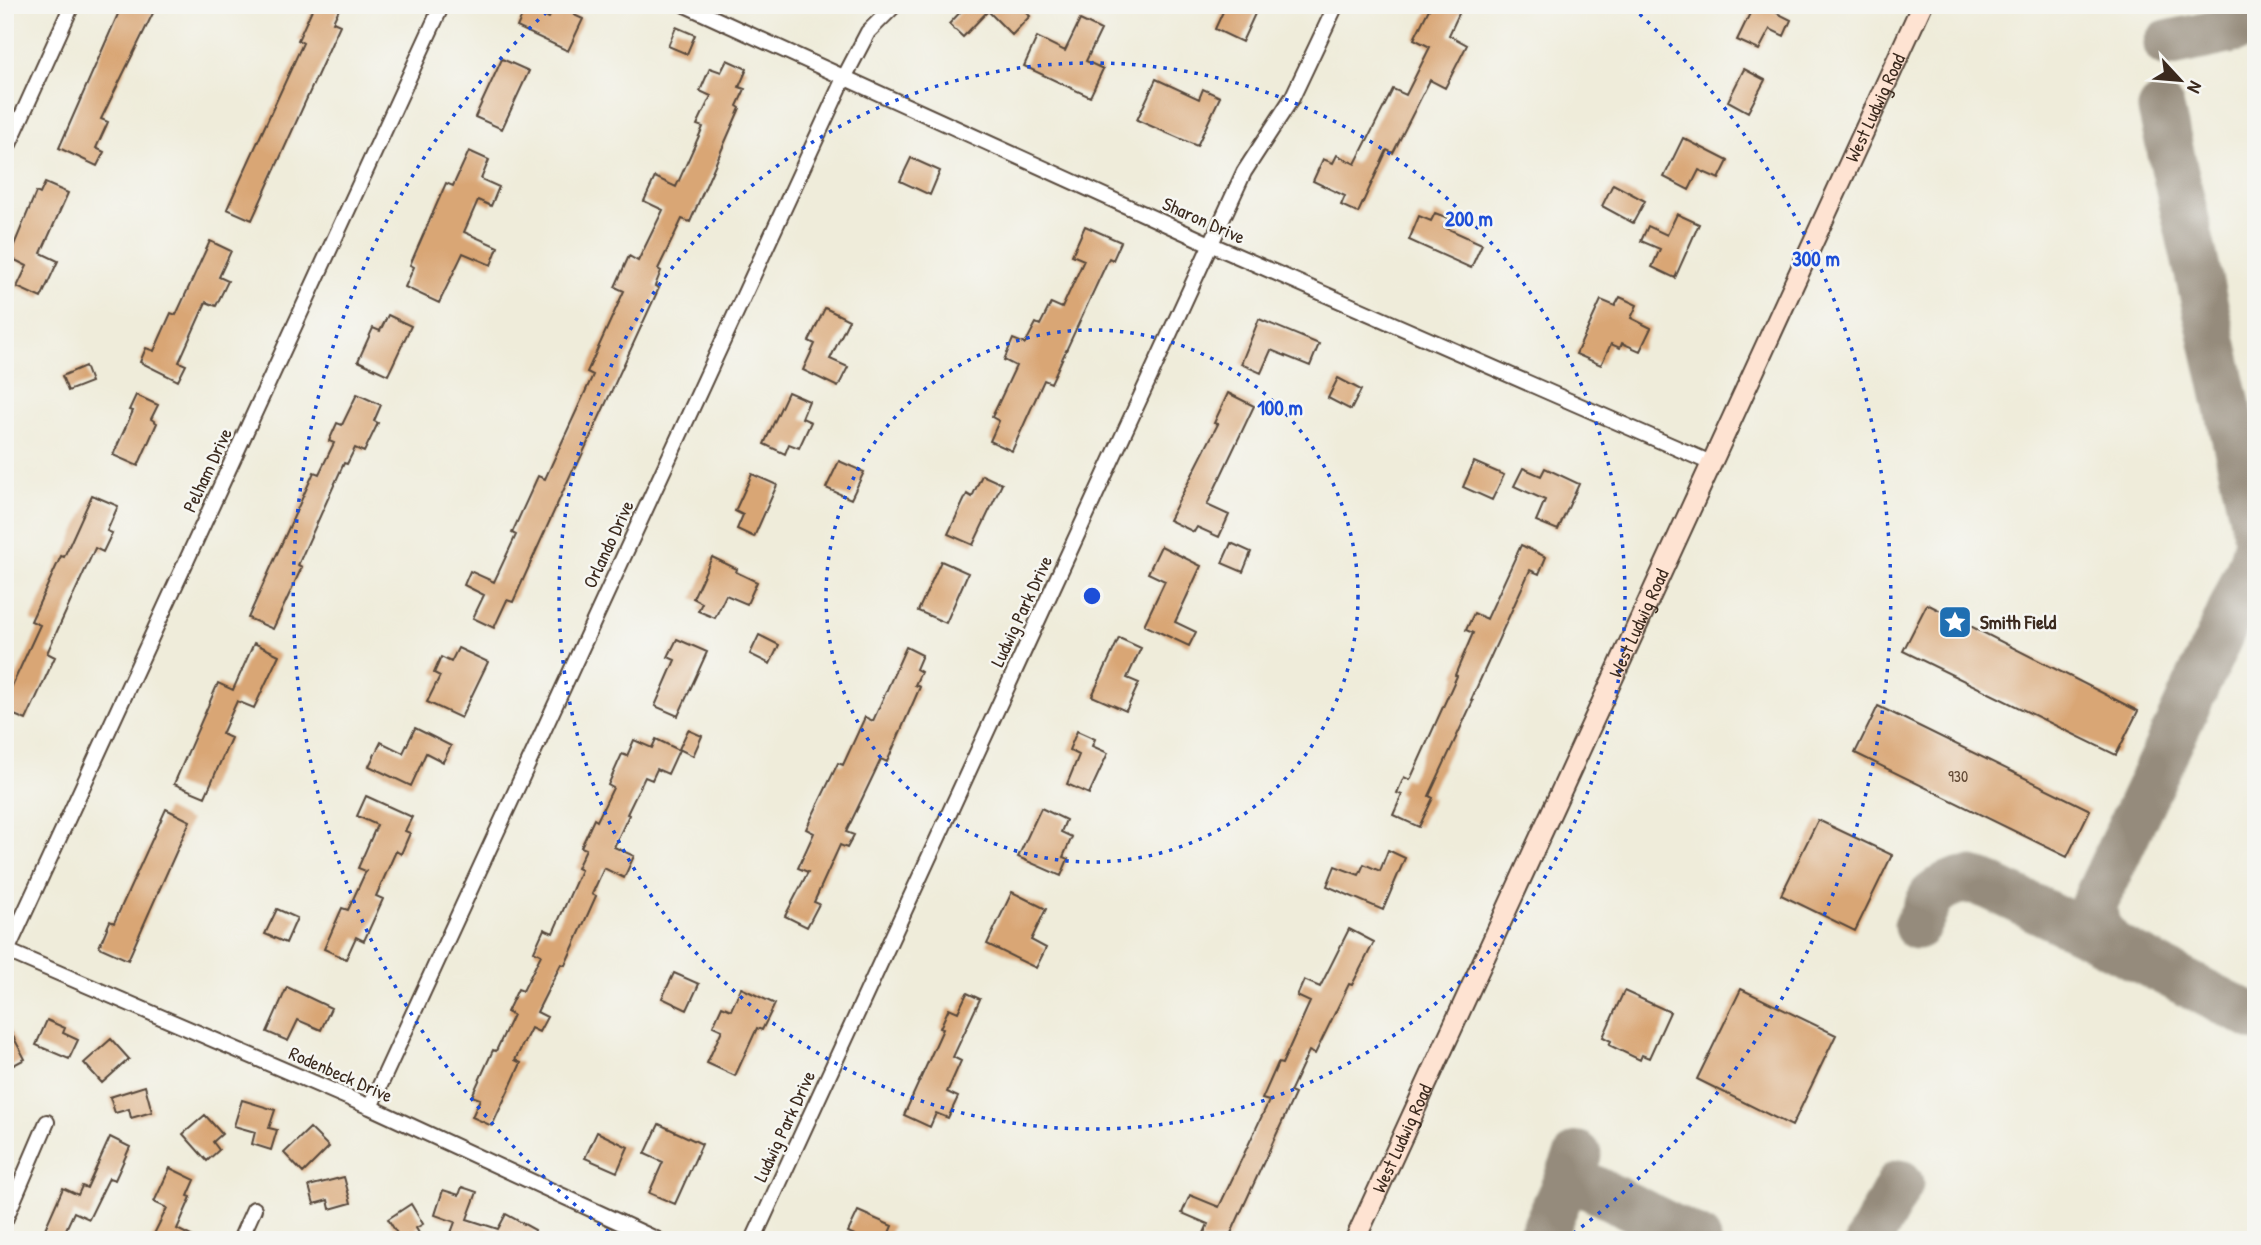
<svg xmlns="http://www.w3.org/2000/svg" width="2261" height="1245" font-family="'Patrick Hand',sans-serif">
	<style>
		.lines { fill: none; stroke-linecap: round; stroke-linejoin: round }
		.taxiway { stroke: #958b7c; stroke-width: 47 }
		.building { fill: #d9a674 }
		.minor-casing { stroke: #56473a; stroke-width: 18 }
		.secondary-casing { stroke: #56473a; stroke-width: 23 }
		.minor { stroke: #fff; stroke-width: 14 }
		.secondary { stroke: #fee3d2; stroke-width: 19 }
		.ring { fill: none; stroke: #1d4ed8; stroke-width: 3.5; stroke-dasharray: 3.5 7 }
		.labels { text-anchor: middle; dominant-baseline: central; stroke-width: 5; stroke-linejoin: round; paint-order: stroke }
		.number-label { font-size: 16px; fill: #624934 }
		.street-label { font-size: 19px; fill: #3b2a1e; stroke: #f6f6f2 }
		.poi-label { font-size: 19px; font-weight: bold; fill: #3b2a1e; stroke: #f6f6f2; text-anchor: start }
		.centre { fill: #1d4ed8; stroke: #f6f6f2; stroke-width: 3.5 }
		.ring-label { font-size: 21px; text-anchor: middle; font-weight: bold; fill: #1d4ed8; stroke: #f6f6f2; stroke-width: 5; stroke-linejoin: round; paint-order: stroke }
	</style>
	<rect width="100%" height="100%" fill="#f6f6f2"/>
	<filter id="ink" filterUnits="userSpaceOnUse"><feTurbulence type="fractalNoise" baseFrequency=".0143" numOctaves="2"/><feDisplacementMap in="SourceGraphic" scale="14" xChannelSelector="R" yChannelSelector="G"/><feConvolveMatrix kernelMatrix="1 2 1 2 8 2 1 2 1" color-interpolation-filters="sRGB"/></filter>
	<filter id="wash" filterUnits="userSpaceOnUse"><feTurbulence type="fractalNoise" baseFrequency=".00686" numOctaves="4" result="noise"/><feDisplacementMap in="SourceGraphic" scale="28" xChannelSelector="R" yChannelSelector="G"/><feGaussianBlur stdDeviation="1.57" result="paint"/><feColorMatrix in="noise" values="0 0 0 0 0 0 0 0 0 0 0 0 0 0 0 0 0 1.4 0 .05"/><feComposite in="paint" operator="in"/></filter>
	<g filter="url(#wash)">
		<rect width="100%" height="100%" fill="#efecda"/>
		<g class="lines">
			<path class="taxiway" d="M2167 44 2256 25
				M2161 109 2256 533
				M1917 926 1932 896 1944 887 1956 882 1972 880 1991 887 2087 933 2256 1018
				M2113 946 2097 927 2093 906 2223 629 2251 564 2256 545
				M1568 1176 1698 1240
				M1540 1240 1578 1155
				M1869 1240 1900 1183"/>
		</g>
		<g id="blocks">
			<path class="building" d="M122 5H157L101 119 108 122 96 148 104 152 97 166 59 148Z
				M314 5H341L333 22 340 25 252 220 227 209 303 43 298 40Z
				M555 5H579L574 15 583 19 568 51 517 27 526 7 549 18Z
				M967 5H1019L1030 16 1012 35 988 11 963 37 949 24Z
				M1226 5H1259L1242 42 1215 29Z
				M1431 5H1463L1449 35 1467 45 1445 88 1430 80 1393 153 1387 150 1358 213 1341 205 1345 196 1313 181 1323 159 1333 163 1337 155 1355 164 1393 89 1406 95 1430 47 1414 39Z
				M1754 5H1761L1791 20 1784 36 1770 29 1759 50 1737 40Z
				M1080 20 1101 30 1086 61 1103 69 1090 97 1024 66 1037 37 1065 51Z
				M676 27 695 35 687 54 668 46Z
				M502 59 529 71 502 129 475 117Z
				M727 60 747 69 739 87 745 89 737 106 740 108 690 222 682 219 658 269 661 271 655 286 659 288 576 468 574 467 513 602 507 600 494 628 473 618 484 595 464 585 470 571 494 582 516 535 512 533 538 476 545 479 593 375 587 372 624 291 615 287 629 256 638 261 663 210 644 201 655 177 676 187 703 127 697 125 711 96 700 91 710 68 721 72Z
				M1744 69 1765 80 1748 112 1728 101Z
				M1156 79 1199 99 1203 89 1220 97 1197 146 1137 120Z
				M1683 138 1728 161 1719 179 1699 170 1689 190 1664 177Z
				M469 151 489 160 481 179 499 187 491 206 478 200 464 232 498 247 491 265 463 253 439 303 405 287 414 267 410 265 446 183 453 186Z
				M911 158 940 171 930 195 900 181Z
				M45 183 68 193 41 253 58 261 41 298 17 287 27 266 9 257 36 192 40 194Z
				M1613 184 1645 201 1633 223 1602 206Z
				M1435 213 1448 218 1444 227 1482 244 1471 268 1409 240 1419 216 1431 221Z
				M1677 214 1699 224 1675 278 1652 267 1660 249 1641 241 1648 226 1667 235Z
				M1085 226 1121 242 1113 260 1109 258 1051 383 1044 380 1012 451 990 441 999 421 992 417 1016 366 1004 360 1013 339 1025 344 1036 323 1040 325 1051 303 1062 308 1084 260 1072 255Z
				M210 241 231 251 219 277 228 281 216 306 206 302 179 362 186 365 178 381 140 362 146 348 154 351 171 313 176 315Z
				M1620 297 1637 305 1631 318 1651 328 1640 351 1622 343 1620 348 1611 344 1601 365 1576 354 1601 300 1615 306Z
				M825 308 849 320 830 359 848 367 838 387 803 370 815 344 809 341Z
				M388 315 411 326 388 375 358 361 373 328 380 331Z
				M1259 319 1319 344 1310 366 1271 350 1261 373 1241 364Z
				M85 366 91 382 68 391 62 376Z
				M1338 378 1361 390 1351 410 1328 398Z
				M788 392 809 401 802 418 811 422 799 448 789 444 785 454 764 444Z
				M1228 393 1254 406 1207 505 1229 515 1219 537 1197 527 1194 532 1169 520 1218 424 1214 423Z
				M357 394 381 405 374 421 378 423 364 452 355 448 347 464 344 463 298 565 302 567 273 629 248 618 314 472 319 474 334 443 329 441 337 423 342 425Z
				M136 395 158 405 151 419 157 423 138 466 113 455 133 411 129 410Z
				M839 461 864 472 851 499 826 488Z
				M1474 462 1504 475 1492 500 1463 487Z
				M1523 468 1541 476 1545 468 1579 484 1558 530 1536 521 1545 500 1514 486Z
				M752 474 777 485 754 537 737 529 743 515 735 511Z
				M982 475 1002 484 973 545 948 534 967 494 972 497Z
				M92 495 118 506 107 531 112 533 103 552 95 548 47 653 55 657 26 720 5 711V701L40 625 31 621 61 556 64 557Z
				M1231 543 1251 552 1243 572 1222 563Z
				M1521 545 1546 557 1539 574 1530 570 1471 700 1473 701 1429 796 1433 798 1419 827 1393 815 1402 795 1397 793 1404 777 1410 780 1457 676 1455 675 1473 633 1466 630 1474 613 1487 619Z
				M1161 546 1201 566 1175 622 1196 632 1189 646 1144 625 1165 581 1148 573Z
				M712 557 737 569 736 572 757 582 747 604 726 595 715 618 698 611 702 603 693 598Z
				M941 561 968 573 946 623 918 611Z
				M1927 604 2138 711 2116 755 1903 651Z
				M759 635 779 645 770 664 750 654Z
				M1119 638 1141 648 1127 678 1139 683 1126 711 1092 696Z
				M677 639 707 652 678 716 655 706 675 660 668 657Z
				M254 643 279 655 254 708 237 701 222 734 231 738 205 797 174 784 218 683 233 690Z
				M906 647 922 655 916 669 921 672 915 685 920 687 887 762 881 759 861 801 846 832 854 835 847 848 840 845 814 902 819 904 807 927 785 916 808 872 798 868 814 833 806 829 838 763 843 765 865 717 873 721Z
				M458 648 488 662 461 718 427 702 440 676 434 673 441 657 451 662Z
				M1878 706 2090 810 2067 857 1855 753Z
				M415 728 451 746 443 762 426 753 411 786 369 766 381 742 403 753Z
				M688 730 702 736 693 756 679 749Z
				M1077 731 1095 739 1092 746 1108 753 1089 794 1067 784 1079 755 1069 750Z
				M656 739 679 750 668 774 657 769 652 780 645 777 627 814 629 815 614 847 634 856 624 878 604 868 592 894 596 896 565 965 561 964 537 1012 547 1017 539 1032 531 1028 515 1060 521 1063 492 1126 472 1117 480 1099 472 1096 493 1050 496 1051 513 1015 507 1012 518 989 523 991 541 955 534 951 544 929 553 933 581 870 577 868 586 849 581 847 594 819 597 821 613 788 608 785 622 754 627 756 634 740 652 748Z
				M366 796 412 817 405 831 410 833 401 854 396 851 376 896 383 899 364 941 356 937 346 959 324 949 342 908 348 910 366 871 358 868 377 825 357 816Z
				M1041 808 1066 820 1061 832 1072 837 1063 857 1068 859 1061 876 1018 857Z
				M166 809 190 821 128 960 99 947 110 921 114 923Z
				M1818 820 1892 855 1855 931 1781 895Z
				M1388 850 1405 858 1383 910 1327 886 1335 866 1359 875 1364 864 1380 871Z
				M1012 892 1046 909 1031 940 1046 948 1036 968 987 944Z
				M277 909 297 918 286 943 265 934Z
				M1349 929 1374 942 1352 985 1349 984 1315 1054 1309 1051 1290 1092 1295 1094 1228 1240H1201L1208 1224 1182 1213 1190 1195 1219 1207 1269 1101 1262 1099 1278 1063 1282 1064 1310 1002 1297 996 1304 980 1320 987Z
				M674 973 699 984 687 1010 662 998Z
				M287 987 331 1008 321 1030 298 1020 288 1041 267 1032Z
				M741 988 775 1004 762 1030 757 1028 735 1076 707 1063 722 1030 713 1026 722 1006 731 1010Z
				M1741 989 1836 1035 1792 1126 1697 1079Z
				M1624 991 1670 1012 1649 1058 1642 1055 1640 1060 1609 1045 1611 1041 1603 1037Z
				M967 993 980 999 953 1057 961 1061 947 1092 958 1097 948 1118 936 1113 930 1127 904 1115 943 1029 940 1028 949 1008 958 1012Z
				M47 1020 65 1028 63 1033 78 1040 69 1059 36 1045Z
				M5 1021 25 1059 10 1067 5 1057Z
				M111 1039 129 1059 102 1083 84 1063Z
				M145 1086 152 1112 131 1118 129 1109 115 1113 110 1097Z
				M242 1100 275 1110 269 1128 277 1130 271 1150 252 1144 255 1132 234 1126Z
				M205 1115 222 1134 213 1142 219 1150 207 1161 183 1134Z
				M659 1124 702 1144 675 1204 649 1193 663 1162 645 1154Z
				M310 1128 329 1147 303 1173 284 1153Z
				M597 1132 628 1147 617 1172 585 1158Z
				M110 1137 130 1147 115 1180 109 1178 89 1219 74 1212 61 1240H40L63 1188 78 1195 82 1186 87 1188Z
				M170 1168 195 1180 188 1196 191 1197 177 1229 199 1240H151L167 1208 154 1202Z
				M344 1177 351 1203 330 1209 328 1200 314 1204 309 1186Z
				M462 1187 477 1192 467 1219 498 1229 506 1214 535 1230 530 1240H472L451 1233 455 1222 435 1215 443 1190 459 1195Z
				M411 1204 423 1224 416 1228 423 1240H401L388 1219Z
				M858 1211 892 1226 886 1240H866L848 1232Z"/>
		</g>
	</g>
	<g filter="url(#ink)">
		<use href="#blocks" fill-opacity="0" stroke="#56473a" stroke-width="2"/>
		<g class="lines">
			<g class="minor-casing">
				<path id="minor" d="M685 5 1210 244 1711 463
					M5 153 72 5
					M5 950 370 1107 658 1240
					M7 951 442 5
					M370 1107 845 76 868 32 895 5
					M5 1220 47 1122
					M240 1240 254 1209
					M753 1240 1244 172 1292 98 1336 5"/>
			</g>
			<g class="secondary-casing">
				<g id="secondary">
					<path id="s1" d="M1355 1240 1922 5"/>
				</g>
			</g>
			<use href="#minor" class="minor"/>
			<use href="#secondary" class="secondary"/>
		</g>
	</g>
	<g class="ring">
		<circle cx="1092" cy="596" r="266"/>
		<circle cx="1092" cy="596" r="533"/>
		<path d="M617 1238A799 799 0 0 1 552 7M1632 7A799 799 0 0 1 1567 1238"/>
	</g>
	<defs>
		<g id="sight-square" transform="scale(1.75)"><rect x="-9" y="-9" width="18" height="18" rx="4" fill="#1f6fb2" stroke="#f6f6f2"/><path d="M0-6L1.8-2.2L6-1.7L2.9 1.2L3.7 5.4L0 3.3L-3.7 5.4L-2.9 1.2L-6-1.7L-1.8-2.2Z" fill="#fff"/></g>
	</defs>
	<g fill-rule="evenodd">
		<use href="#sight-square" x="1955" y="622"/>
	</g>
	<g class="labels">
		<g class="number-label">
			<text x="1958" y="776">930</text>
		</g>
		<g class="street-label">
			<text stroke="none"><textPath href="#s1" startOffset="1246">West Ludwig Road</textPath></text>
			<text transform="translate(1204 220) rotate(24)">Sharon Drive</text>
			<text transform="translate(207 470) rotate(-65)">Pelham Drive</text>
			<text transform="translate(608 544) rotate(-65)">Orlando Drive</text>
			<text transform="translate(1021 611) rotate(-65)">Ludwig Park Drive</text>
			<text stroke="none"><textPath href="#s1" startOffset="679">West Ludwig Road</textPath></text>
			<text transform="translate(341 1074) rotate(24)">Rodenbeck Drive</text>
			<text transform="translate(784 1126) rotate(-65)">Ludwig Park Drive</text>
			<text stroke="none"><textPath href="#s1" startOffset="112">West Ludwig Road</textPath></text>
		</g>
		<g class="poi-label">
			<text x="1980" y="622">Smith Field</text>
		</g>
	</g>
	<circle cx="1092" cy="596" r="10" class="centre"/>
	<g class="ring-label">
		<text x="1469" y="226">200 m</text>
		<text x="1816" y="266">300 m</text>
		<text x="1280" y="415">100 m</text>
	</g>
	<rect width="2261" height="1245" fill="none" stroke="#f6f6f2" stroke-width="28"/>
	<g transform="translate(2180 80) rotate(116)" stroke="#f6f6f2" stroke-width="5" paint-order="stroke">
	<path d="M0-5L12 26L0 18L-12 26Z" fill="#3b2a1e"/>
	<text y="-10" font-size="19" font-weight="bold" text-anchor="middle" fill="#3b2a1e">N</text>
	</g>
</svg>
